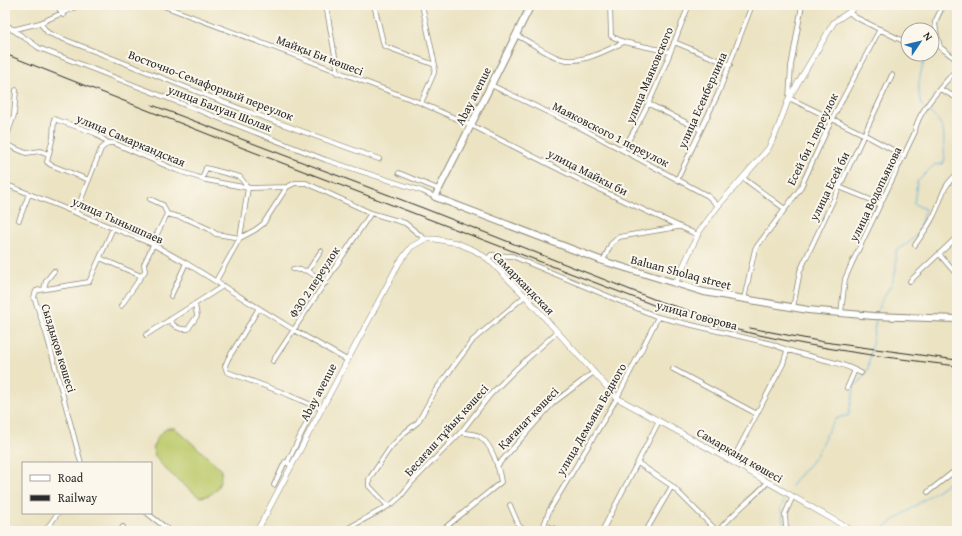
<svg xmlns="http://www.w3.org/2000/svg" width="962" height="536" font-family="'Gentium Book Plus',serif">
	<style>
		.garden { fill: #bdcb6d; stroke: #747b4c }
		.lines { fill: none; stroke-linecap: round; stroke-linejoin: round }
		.stream { stroke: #68b2e1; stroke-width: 1 }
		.minor-casing { stroke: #8b8776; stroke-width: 5.5 }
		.tertiary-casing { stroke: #8b8776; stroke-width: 6 }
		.primary-casing { stroke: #8b8776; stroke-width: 8 }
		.minor { stroke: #fff; stroke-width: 4 }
		.tertiary { stroke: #fff; stroke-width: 5 }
		.primary { stroke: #fff; stroke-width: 6 }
		.rail { stroke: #2b2b2b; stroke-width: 1 }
		.labels { text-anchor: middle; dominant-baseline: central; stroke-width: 4; stroke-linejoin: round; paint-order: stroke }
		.street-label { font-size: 12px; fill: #2b2b2b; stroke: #fbf7ec }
	</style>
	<rect width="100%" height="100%" fill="#fbf7ec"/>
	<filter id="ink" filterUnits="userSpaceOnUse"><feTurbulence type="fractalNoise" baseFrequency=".025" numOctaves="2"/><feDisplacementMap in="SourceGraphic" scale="8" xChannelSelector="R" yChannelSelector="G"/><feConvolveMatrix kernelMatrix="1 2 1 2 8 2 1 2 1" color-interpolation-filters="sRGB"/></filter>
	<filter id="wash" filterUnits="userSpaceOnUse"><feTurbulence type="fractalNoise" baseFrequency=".012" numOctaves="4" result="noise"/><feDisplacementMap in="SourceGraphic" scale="16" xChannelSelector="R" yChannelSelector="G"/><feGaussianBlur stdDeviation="0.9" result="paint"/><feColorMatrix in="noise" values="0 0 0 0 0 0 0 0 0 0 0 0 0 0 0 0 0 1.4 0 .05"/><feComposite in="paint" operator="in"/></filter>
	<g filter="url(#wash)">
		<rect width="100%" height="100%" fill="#ebe3c2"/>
		<path class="garden" d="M168 428H175L221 469C222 484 216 497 199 497 186 486 167 473 157 459 148 448 158 433 168 428Z"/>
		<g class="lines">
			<path class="stream" d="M937 30 948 5
				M932 42 935 35
				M923 107C914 91 921 70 927 54
				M877 313C879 303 886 294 891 285 897 273 896 263 896 250 921 237 917 234 925 209L914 204 917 182 934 165 943 164 945 159C941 132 951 129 926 109
				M791 486C798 475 808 467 815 457 821 448 829 424 836 419 839 417 844 416 848 416L855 385 861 381 868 369 876 319
				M781 531 784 525 780 508 785 500
				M879 531 954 479"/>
		</g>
	</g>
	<g filter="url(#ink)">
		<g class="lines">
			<g class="minor-casing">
				<path id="minor" d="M57 5 63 15
					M161 5 421 103 477 128 592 186 698 235
					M326 5 338 73
					M374 5 384 46 435 65
					M802 5 791 66 789 98 865 135 904 156
					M943 5 935 22 936 31 940 47 957 60
					M849 12 855 17 903 41
					M5 23C15 33 28 39 39 48L326 160 422 191 435 197
					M40 23 48 33 249 112 379 159
					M12 30 40 23 80 5
					M516 35C530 42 542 51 556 57 577 67 605 51 624 42L611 36 610 5
					M624 42 670 52
					M674 42 730 65
					M491 85 583 129 708 196 718 206
					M940 89 957 98
					M421 103 434 73 435 65 422 5
					M649 104 701 130
					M5 142 14 115 16 90
					M5 144 26 153 41 151 48 154
					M622 150C652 106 669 54 689 5
					M399 173 438 189
					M743 178 785 209
					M202 179 206 168 240 177 248 188 240 238 217 279 218 282
					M89 180 51 165 47 162 53 137 54 119 95 133 108 143H114L176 170 206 180 248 188 287 187 295 183H306L371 213 405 223 425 239
					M677 180 718 94 752 5
					M5 184 152 244 186 263 294 330 347 360
					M839 187 881 204
					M150 199 163 205 167 214 152 244
					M76 212 101 149 108 143
					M167 214 187 219 209 229 216 234 240 238 255 230 263 224 287 187
					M19 220 29 194
					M915 245C921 236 929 226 934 215 943 198 940 189 957 174
					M939 254 957 275
					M100 258 141 276
					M488 259 491 255 512 256 658 317 772 344C800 357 833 358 861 373
					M603 261 611 244 619 237 678 227
					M293 269 308 271 326 283
					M308 271 321 251
					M910 281 957 237
					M44 289 46 281 54 271
					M171 296 186 263
					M744 299 755 249 800 189 832 119 880 29
					M121 306 145 271 144 264 153 245
					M259 308 228 359 225 366 227 372 284 393 321 409
					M793 308 800 271 892 75
					M841 313 845 279 852 263 915 132C916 113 944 84 957 69
					M169 320C175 327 179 330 188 329L197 316 195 304
					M146 335 223 286
					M273 361 371 213
					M673 369 757 414
					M847 388 855 370
					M732 461 783 364 787 351
					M81 463 47 336 34 297 36 291 40 290 89 282 113 228
					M638 463 672 486 717 531
					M291 465 287 463 309 418
					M497 466 553 403 594 372
					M274 485 285 462 287 463
					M928 492 957 469
					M510 505 519 526 526 531
					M388 506 369 486V479L390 448 403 434 418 422 435 391 473 340 525 296
					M147 513 170 531
					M545 525 561 531
					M45 531 58 513
					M120 531 123 527
					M343 531 392 504 400 497 412 482 461 432 490 395 517 368 557 332
					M441 531 501 482C499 468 492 444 479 436 474 433 466 434 461 432
					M510 531 519 526
					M542 531 549 511 617 398 658 317
					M602 531 659 421
					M646 531 672 486
					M718 531C733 513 752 499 768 482
					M790 531 786 528 785 514 793 496"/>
			</g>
			<g class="tertiary-casing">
				<path id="tertiary" d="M675 284 699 232 718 206 768 149 776 133 789 98 834 22 852 10 856 5
					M257 531 399 263 411 247 425 239H435L457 243 474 250 488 259 525 296 617 398 710 449 853 531"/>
			</g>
			<g class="primary-casing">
				<path id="primary" d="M531 5 435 197 603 261 704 292 808 310 873 316 957 319"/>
			</g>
			<use href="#minor" class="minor"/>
			<use href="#tertiary" class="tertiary"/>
			<use href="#primary" class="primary"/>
			<path class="rail" d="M5 54 243 148 664 309C760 341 858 354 957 366
				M152 105 423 208 661 302 726 322
				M750 328 824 342 957 360"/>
		</g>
	</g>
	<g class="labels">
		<g class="street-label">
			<text transform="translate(320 55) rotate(21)">Майқы Би көшесі</text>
			<text transform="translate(649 75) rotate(-67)">улица Маяковского</text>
			<text transform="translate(211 85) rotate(21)">Восточно-Семафорный переулок</text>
			<text transform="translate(473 96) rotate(-63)">Abay avenue</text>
			<text transform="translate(702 100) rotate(-66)">улица Есенберлина</text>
			<text transform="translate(220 108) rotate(21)">улица Балуан Шолак</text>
			<text transform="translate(611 134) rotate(27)">Маяковского 1 переулок</text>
			<text transform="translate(812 139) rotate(-64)">Есей би 1 переулок</text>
			<text transform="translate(131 140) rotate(23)">улица Самаркандская</text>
			<text transform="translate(588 172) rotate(27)">улица Майкы би</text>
			<text transform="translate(829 186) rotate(-64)">улица Есей би</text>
			<text transform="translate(875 194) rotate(-64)">улица Водопьянова</text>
			<text transform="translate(118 220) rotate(24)">улица Тынышпаев</text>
			<text transform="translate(681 272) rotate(15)">Baluan Sholaq street</text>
			<text transform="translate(314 282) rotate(-57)">ФЗО 2 переулок</text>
			<text transform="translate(524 283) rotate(46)">Самаркандская</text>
			<text transform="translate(697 315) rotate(15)">улица Говорова</text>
			<text transform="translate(59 348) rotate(73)">Сыздықов көшесі</text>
			<text transform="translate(318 392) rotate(-62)">Abay avenue</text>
			<text transform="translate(528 418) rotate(-46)">Қағанат көшесі</text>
			<text transform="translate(591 419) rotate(-60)">улица Демьяна Бедного</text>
			<text transform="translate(446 430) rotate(-48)">Бесағаш тұйық көшесі</text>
			<text transform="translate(740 455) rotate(30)">Самарқанд көшесі</text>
		</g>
	</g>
	<rect width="962" height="536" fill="none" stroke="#fbf7ec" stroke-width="20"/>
	<rect x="22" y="462" width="130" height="52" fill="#fbf7ec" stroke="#a8a59f"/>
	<rect x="30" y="475" width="20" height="6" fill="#ffffff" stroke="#a8a59f"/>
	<text x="58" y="482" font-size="12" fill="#2b2b2b">Road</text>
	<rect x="30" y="495" width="20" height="6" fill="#2b2b2b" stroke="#a8a59f"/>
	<text x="58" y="502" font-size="12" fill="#2b2b2b">Railway</text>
	<g transform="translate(920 42) rotate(55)"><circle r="19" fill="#fbf7ec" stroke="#a8a59f"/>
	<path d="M0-3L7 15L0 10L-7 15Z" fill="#1f6fb2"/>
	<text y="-6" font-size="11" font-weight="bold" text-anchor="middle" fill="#2b2b2b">N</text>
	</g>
</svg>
